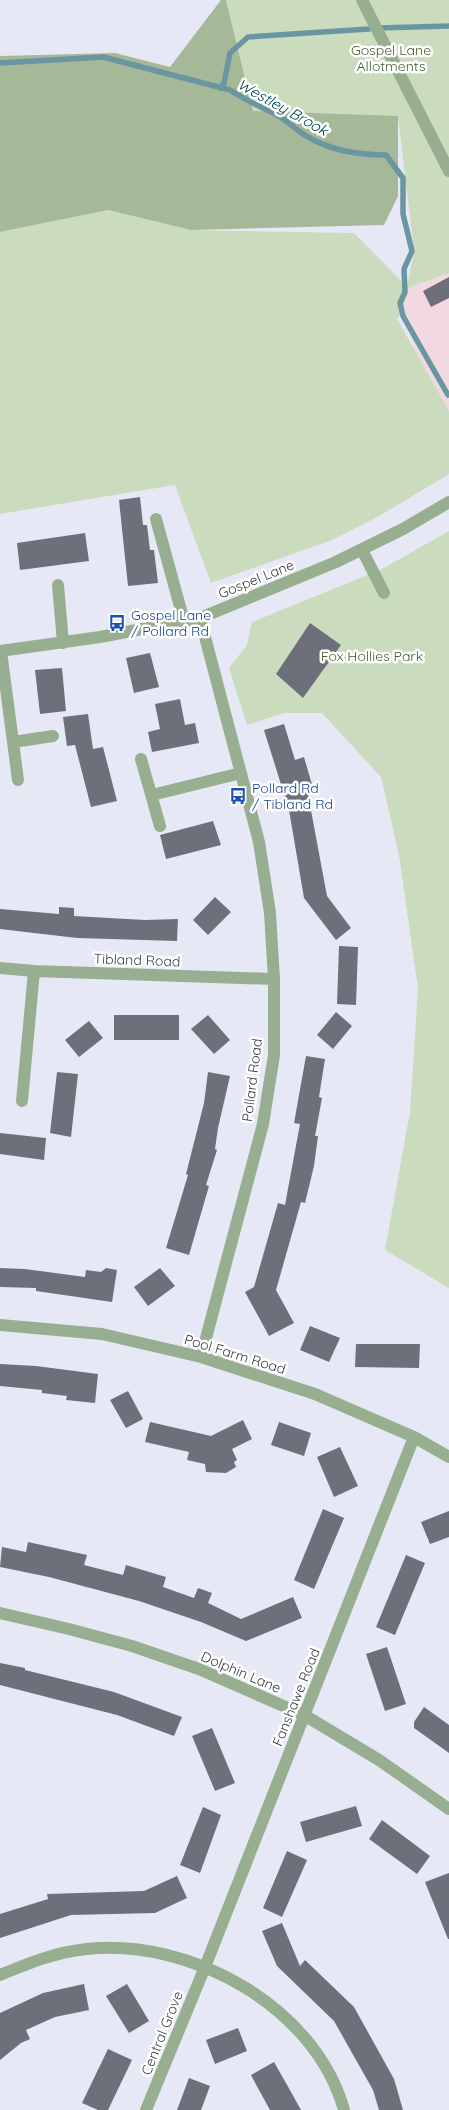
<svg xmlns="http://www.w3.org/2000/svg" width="449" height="2110" font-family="Quicksand,sans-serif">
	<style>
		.commercial { fill: #f2d8e0 }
		.green { fill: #cadcbd }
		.forest { fill: #a5b897 }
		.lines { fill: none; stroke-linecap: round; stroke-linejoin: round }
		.stream { stroke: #6a96a1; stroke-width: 5.5 }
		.building { fill: #6d707b }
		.minor { stroke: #97ae90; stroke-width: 12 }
		.labels { text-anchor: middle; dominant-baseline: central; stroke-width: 5; stroke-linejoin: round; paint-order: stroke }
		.park-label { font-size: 14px; fill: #445e2d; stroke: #fff }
		.street-label { font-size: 14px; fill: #3b3d41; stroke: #fff }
		.transit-label { font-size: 14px; fill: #164399; stroke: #fff; text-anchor: start }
		.water-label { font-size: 15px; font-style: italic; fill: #024854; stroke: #fff }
	</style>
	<rect width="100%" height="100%" fill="#e6e9f5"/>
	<path class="commercial" d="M449 273V411L415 351 403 311 407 288Z"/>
	<path class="green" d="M226 0H449V273L407 288 403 311 397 319 449 411V474L381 515 332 540 211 583 175 485 0 514V232L108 210 191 230 354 233 407 287 414 251 398 117 253 111Z
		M449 531V1288L385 1250 410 1112 418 989 399 855 381 777 322 713H284L247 725 229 668 247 645 252 622 382 569Z"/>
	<path class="forest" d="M221 0H226L253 111 398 116V196L384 225 191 230 108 210 0 232V56L115 53 170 67Z"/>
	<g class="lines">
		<path class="stream" d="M378 28 449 26
			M0 63 103 57 230 90C245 100 261 107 277 115 288 121 297 131 308 137 332 151 358 155 386 155L403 178V214L412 251 404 269 405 292 400 303 403 316 448 395
			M220 88 224 83 230 53 248 37 369 29"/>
	</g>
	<path class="building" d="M449 277V298L431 307 423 291Z
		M140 497 143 525H147L150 550H154L158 583 128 586 119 500Z
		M85 533 89 561 20 570 17 543Z
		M310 623 341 645 303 698 276 674Z
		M150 653 159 687 134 693 126 658Z
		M62 668 66 711 40 714 35 670Z
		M180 699 185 725 195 723 199 743 152 752 148 732 160 729 155 704Z
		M88 714 93 749 103 747 117 801 91 807 75 745 67 746 63 717Z
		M284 724 295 760 304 757 313 788 307 789 327 896 351 928 336 940 304 898 289 810 264 730Z
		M213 821 221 845 166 859 160 835Z
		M215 897 231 912 208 935 193 920Z
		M59 907 74 908V916L145 920 178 919 177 941 77 938 0 929V909L59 914Z
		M339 946 358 947 356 1005 337 1004Z
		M336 1012 352 1026 333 1049 317 1035Z
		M114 1015H179V1040H114Z
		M208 1015 230 1040 214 1054 191 1029Z
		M89 1021 103 1038 79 1057 65 1040Z
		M306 1056 325 1059 319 1097 322 1098 315 1136H318L314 1166 305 1203 301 1202 276 1290 294 1323 269 1336 245 1292 254 1287 278 1203 285 1205 300 1124 294 1123Z
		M57 1072 78 1074 71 1137 50 1133Z
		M208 1072 230 1076 218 1128 215 1149 217 1150 206 1185 209 1186 189 1255 166 1248 188 1175 186 1174 204 1103Z
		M0 1133 46 1138 44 1160 0 1154Z
		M0 1268 25 1269 85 1277 86 1270 101 1272 106 1268 117 1270 112 1302 36 1291V1288L0 1287Z
		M160 1268 175 1286 148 1306 134 1287Z
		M310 1326 340 1338 329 1362 300 1350Z
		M356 1344H420L419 1368 355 1367Z
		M0 1364 36 1366 98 1374 95 1403 66 1400 67 1396 42 1393V1390L0 1386Z
		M128 1391 143 1419 126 1428 110 1400Z
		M243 1420 252 1439 232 1449 237 1460 234 1462 236 1467 226 1473 206 1472 205 1464 187 1460 189 1452 145 1442 150 1422 211 1436Z
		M279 1422 311 1433 304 1456 271 1445Z
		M340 1447 358 1486 334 1497 317 1457Z
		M323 1509 344 1518 314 1589 294 1580Z
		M449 1511V1537L430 1544 421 1522Z
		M28 1542 87 1555 84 1565 123 1575 126 1565 166 1577 163 1587 194 1598 198 1588 212 1593 208 1603 241 1619 293 1597 302 1618 246 1641 201 1622 139 1601 49 1577 0 1567 2 1547 26 1552Z
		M406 1555 425 1563 395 1635 376 1627Z
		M387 1647 406 1704 385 1711 366 1654Z
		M0 1663 25 1668V1670L114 1692 182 1717 174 1736 117 1715 0 1685Z
		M424 1707 449 1725V1753L414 1728V1722Z
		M212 1728 235 1783 215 1791 192 1736Z
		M356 1806 362 1826 306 1842 300 1822Z
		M203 1807 221 1815 200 1873 180 1865Z
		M382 1820 430 1856 417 1874 369 1839Z
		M287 1851 307 1860 282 1917 263 1908Z
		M449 1873V1939H448L425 1882Z
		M177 1876 187 1898 155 1913 71 1915 0 1938V1914L48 1899 47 1894 144 1891Z
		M282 1923 300 1966 305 1960 354 2007 394 2079 403 2110H379L373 2090 334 2021 277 1966 262 1931Z
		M84 1984 89 2010 55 2017 26 2030 30 2039 21 2043 0 2060V2013L43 1993Z
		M127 1984 149 2021 129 2033 106 1996Z
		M238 2028 247 2051 215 2064 206 2040Z
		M108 2049 132 2060 108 2110H98L82 2103Z
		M274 2062 291 2092 301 2110H270L259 2090 251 2075Z
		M189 2078 210 2086 201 2110H177Z"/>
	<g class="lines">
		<path class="minor" d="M362 0 449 171
			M156 519 184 621
			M362 550 384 593
			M58 585 63 643
			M200 618 259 842 270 913 274 979V1055L263 1124 201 1357
			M0 651 100 637 200 618 336 562 403 529 449 502
			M1 651 18 780
			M13 742 53 736
			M141 759 160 826
			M152 795 241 773
			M0 968 34 971 274 979
			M22 1101 34 971
			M0 1325 102 1334 201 1357 315 1394 414 1437 449 1457
			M0 1613 69 1629 132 1646 199 1669 304 1715 379 1760 449 1809
			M0 1975C29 1963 56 1952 87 1949 190 1938 315 2006 344 2110
			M146 2110 205 1967 414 1437"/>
	</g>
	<defs>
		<g id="bus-bare" transform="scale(1.35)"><path d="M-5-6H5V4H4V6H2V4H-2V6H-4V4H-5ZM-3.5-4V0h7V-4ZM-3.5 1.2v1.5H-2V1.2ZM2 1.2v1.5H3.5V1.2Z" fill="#1a4fb4" stroke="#fff" stroke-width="2.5" paint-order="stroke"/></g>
	</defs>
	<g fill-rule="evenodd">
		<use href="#bus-bare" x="117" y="623"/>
		<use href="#bus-bare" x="238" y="796"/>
	</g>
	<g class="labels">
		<g class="park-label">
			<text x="391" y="50">Gospel Lane<tspan x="391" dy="16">Allotments</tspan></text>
			<text x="372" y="656">Fox Hollies Park</text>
		</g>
		<g class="street-label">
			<text transform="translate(256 579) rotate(-22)">Gospel Lane</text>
			<text transform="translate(137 960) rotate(2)">Tibland Road</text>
			<text transform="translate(252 1080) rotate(-83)">Pollard Road</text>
			<text transform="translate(235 1354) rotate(17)">Pool Farm Road</text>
			<text transform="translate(241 1672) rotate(23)">Dolphin Lane</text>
			<text transform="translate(296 1697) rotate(-68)">Fanshawe Road</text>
			<text transform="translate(162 2033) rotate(-68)">Central Grove</text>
		</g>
		<g class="transit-label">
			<text x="131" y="615">Gospel Lane<tspan x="131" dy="16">/ Pollard Rd</tspan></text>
			<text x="252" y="788">Pollard Rd<tspan x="252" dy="16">/ Tibland Rd</tspan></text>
		</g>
		<g class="water-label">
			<text transform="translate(283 107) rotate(29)">Westley Brook</text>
		</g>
	</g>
</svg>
